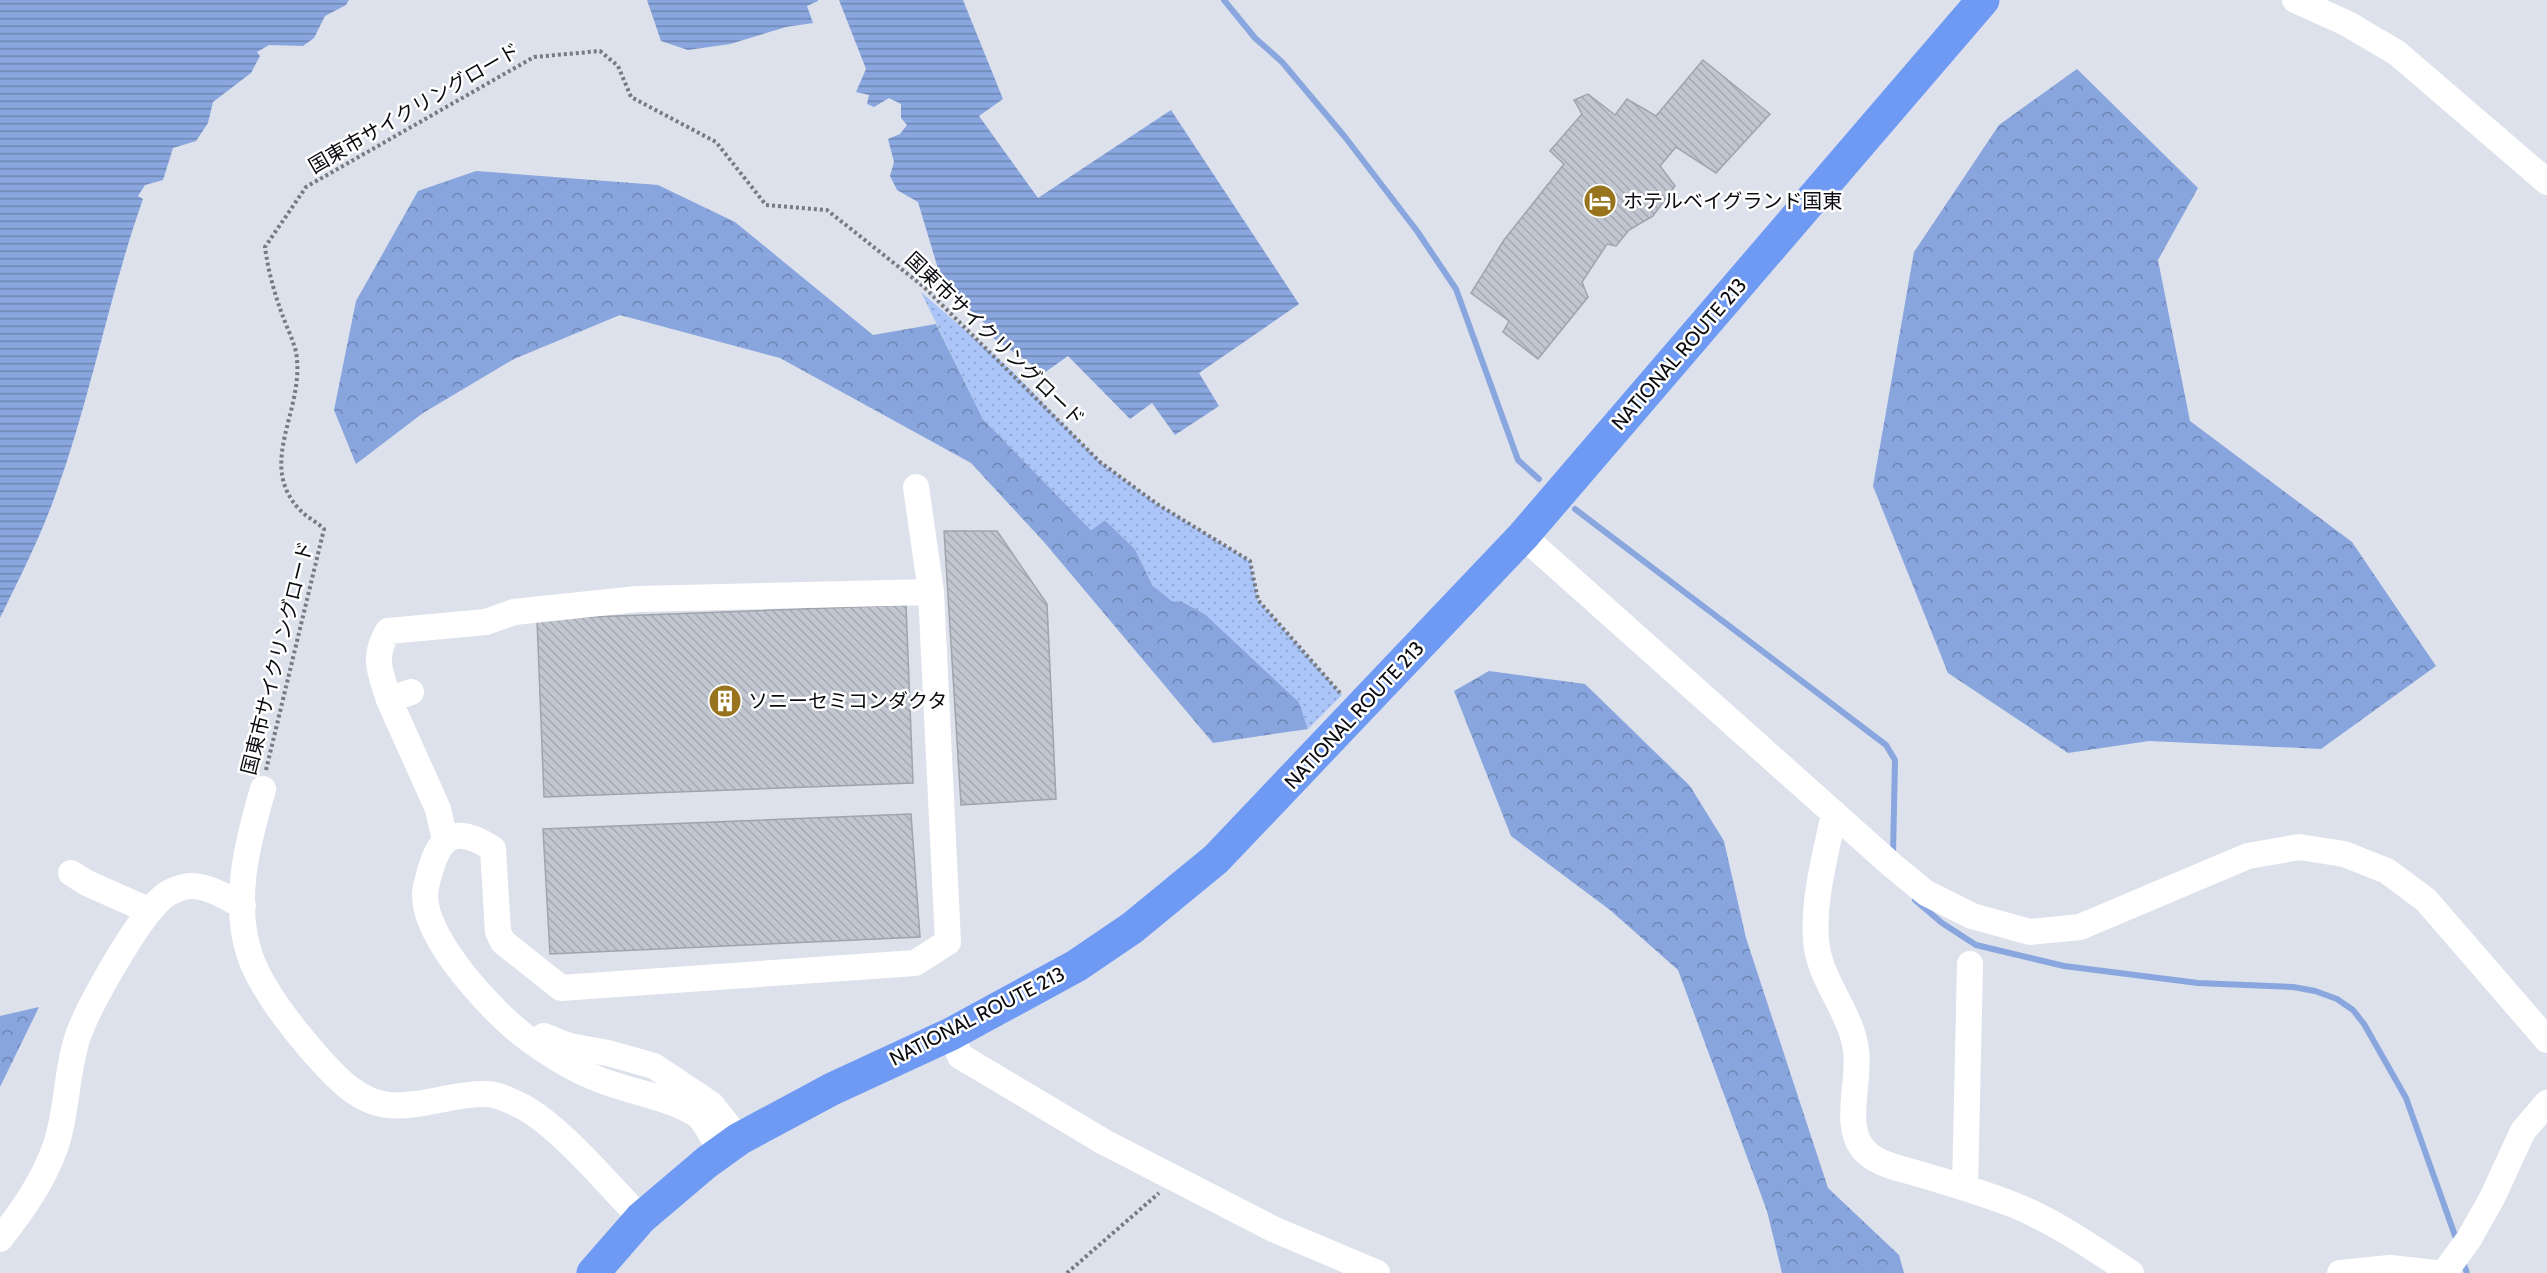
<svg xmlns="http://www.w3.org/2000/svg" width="2547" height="1273" font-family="Cabin,'Noto Sans JP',sans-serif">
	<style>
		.forest { fill: url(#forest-crowns) }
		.park { fill: url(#park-dots) }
		.water { fill: url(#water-rules) }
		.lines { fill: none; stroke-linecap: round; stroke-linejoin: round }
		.stream { stroke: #89a6df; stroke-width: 6 }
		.building { fill: url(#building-back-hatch); stroke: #9fa4ad; stroke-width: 1.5 }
		.path { stroke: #777a81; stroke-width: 4; stroke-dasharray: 3 3; stroke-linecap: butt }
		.minor { stroke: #fff; stroke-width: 26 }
		.highway { stroke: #6f9af4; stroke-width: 33 }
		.labels { text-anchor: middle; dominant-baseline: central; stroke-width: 5; stroke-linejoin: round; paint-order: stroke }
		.street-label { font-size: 20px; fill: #0b0c10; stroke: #fff }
		.poi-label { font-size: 20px; fill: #0b0c10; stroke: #fff; text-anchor: start }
	</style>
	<defs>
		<pattern id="forest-crowns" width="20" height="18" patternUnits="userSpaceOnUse" patternTransform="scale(1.5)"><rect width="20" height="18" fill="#88a5de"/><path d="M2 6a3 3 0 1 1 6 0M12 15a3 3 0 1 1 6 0" fill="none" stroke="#6d85b3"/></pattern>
		<pattern id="park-dots" width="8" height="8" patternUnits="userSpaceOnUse" patternTransform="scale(1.5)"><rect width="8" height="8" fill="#abc5f9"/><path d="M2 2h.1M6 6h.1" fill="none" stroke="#92a8d4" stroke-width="1.8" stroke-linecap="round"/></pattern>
		<pattern id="water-rules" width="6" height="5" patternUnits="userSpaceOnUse" patternTransform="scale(1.5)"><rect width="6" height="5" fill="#89a6df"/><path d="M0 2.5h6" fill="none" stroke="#6e86b3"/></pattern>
		<pattern id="building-back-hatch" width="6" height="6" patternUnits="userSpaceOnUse" patternTransform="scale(1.5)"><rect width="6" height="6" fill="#c1c6d0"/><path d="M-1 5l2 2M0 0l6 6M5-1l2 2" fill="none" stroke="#a4a9b2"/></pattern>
	</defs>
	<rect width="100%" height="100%" fill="#dce1eb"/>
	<path class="forest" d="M2077 69 2198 188 2158 260 2190 421 2352 542 2436 666 2321 749 2149 741 2068 753 1948 673 1873 486 1914 252 1999 125Z
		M476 171 658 185 735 222 873 335 936 324 983 419 1091 530 1105 520 1135 549 1153 586 1205 614 1299 702 1308 729 1213 743 1044 542 971 463 780 358 620 315 514 359 423 413 356 464 334 410 356 301 418 191Z
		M1489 671 1585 684 1690 786 1724 841 1746 938 1828 1188 1899 1255 1904 1273H1782L1767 1211 1678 970 1610 910 1511 836 1454 691Z
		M39 1007 0 1087V1016Z"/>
	<path class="park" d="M921 292 1012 371 1100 462 1157 504 1250 561 1258 600 1342 695 1308 729 1299 702 1205 614 1181 601 1173 602 1153 586 1135 549 1105 520 1091 530 983 419Z"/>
	<path class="water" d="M0 0H349L346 5 325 16 314 38 303 46 269 45 257 52 260 56 251 73 213 102 208 123 196 141 173 148 163 180 145 185 138 196 143 199C109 295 91 397 56 493 41 536 20 577 0 618Z
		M647 0H818V1L807 6 813 23 786 27 730 44 688 50 661 41Z
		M839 0H963L1003 99 979 116 1038 198 1171 110 1299 304 1199 373 1219 406 1175 435 1152 403 1130 419 1068 356 1044 373 993 338 988 326 961 303 942 282 918 202 897 190 890 176 894 162 888 139 900 134 907 125 901 118V104L889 98 874 107 867 104 869 95 856 92 866 69Z"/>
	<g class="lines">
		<path class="stream" d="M1224 0 1255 38 1282 62 1345 137 1417 231 1456 289 1518 460 1539 479
			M1575 509 1886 745 1895 760 1893 856
			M1915 900 1942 923 1976 945 2064 966 2198 983 2293 987 2315 991 2337 999 2353 1010 2364 1024 2406 1098 2458 1244
			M2462 1259 2467 1273"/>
	</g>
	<path class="building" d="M1703 60 1770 114 1716 173 1676 147 1660 166 1675 186 1653 216 1629 230 1616 246 1607 244 1582 282 1588 297 1538 359 1503 332 1509 321 1471 293 1504 240 1564 164 1550 151 1582 114 1574 100 1588 94 1615 115 1627 99 1656 116Z
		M944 531H997L1047 604 1056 799 961 805Z
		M906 605 913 783 544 797 537 619Z
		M911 814 920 937 550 954 543 829Z"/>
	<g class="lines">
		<path class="path" d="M266 770 324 529C317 522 306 517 299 509 256 462 306 410 296 352 293 339 286 326 282 314 274 292 268 270 265 247L306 187 534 57 600 51 618 66 631 97 716 142 766 205 827 210 924 287 1100 462 1157 504 1250 561 1258 600 1340 693
			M1067 1273 1159 1193"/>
		<path class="minor" d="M2295 0 2348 24 2397 53 2547 182
			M1523 536 1893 866 1926 893 1972 916 2030 932 2080 927 2248 856 2299 847 2344 854 2387 871 2426 900 2547 1040
			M411 692 389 700 438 809 445 840
			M389 700C380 671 372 658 388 631L486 622 514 612 637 599 931 592
			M263 789C247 844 230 908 253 964 267 996 292 1027 315 1054 334 1075 357 1102 388 1105 421 1108 454 1093 487 1094 497 1094 509 1100 517 1104 555 1120 610 1187 641 1218
			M1834 813C1826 854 1813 898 1816 939 1818 979 1851 1011 1856 1050 1861 1081 1840 1131 1868 1154 1881 1165 1902 1169 1919 1174 1950 1183 1983 1193 2014 1205 2056 1222 2093 1248 2131 1273
			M71 873 87 883 150 911
			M951 1034 960 1056 1104 1142 1273 1229 1377 1273
			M544 1036 569 1046 608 1053 654 1066 711 1104 739 1139
			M721 1152C714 1141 706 1121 696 1114 665 1095 626 1092 593 1077 568 1067 544 1051 523 1035 490 1009 416 931 426 887 436 843 448 819 493 849L498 932 503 942 561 988 915 963 948 942 931 592 916 487
			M1965 1188 1970 964
			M0 1239C23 1210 44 1180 56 1145 68 1109 66 1069 79 1033 91 1002 138 918 163 897 170 891 183 886 192 886 209 886 229 899 243 906
			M2340 1273 2390 1268 2436 1273
			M2444 1273 2469 1239 2492 1198 2523 1131 2547 1103"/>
		<path class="highway" d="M593 1273 641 1218 707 1162 739 1139 832 1089 951 1034 1076 966 1132 928 1216 859 1523 536 1983 0"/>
	</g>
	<defs>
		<g id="hotel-disc" transform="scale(1.725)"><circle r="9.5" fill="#99741f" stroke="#fff"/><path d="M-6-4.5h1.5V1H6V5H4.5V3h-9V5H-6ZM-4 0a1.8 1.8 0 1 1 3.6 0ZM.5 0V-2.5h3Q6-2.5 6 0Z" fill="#fff"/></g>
		<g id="building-disc" transform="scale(1.725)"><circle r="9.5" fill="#99741f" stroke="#fff"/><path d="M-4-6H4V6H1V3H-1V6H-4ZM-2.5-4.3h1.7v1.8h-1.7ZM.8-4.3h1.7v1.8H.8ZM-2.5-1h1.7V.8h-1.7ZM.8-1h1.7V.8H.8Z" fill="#fff"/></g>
	</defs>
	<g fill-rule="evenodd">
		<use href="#hotel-disc" x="1600" y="201"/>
		<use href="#building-disc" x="725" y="701"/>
	</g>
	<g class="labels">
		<g class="street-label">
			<text transform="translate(414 108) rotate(-30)">国東市サイクリングロード</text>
			<text transform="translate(995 339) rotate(44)">国東市サイクリングロード</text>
			<text transform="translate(1679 354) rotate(-49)">NATIONAL ROUTE 213</text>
			<text transform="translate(277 658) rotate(-76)">国東市サイクリングロード</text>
			<text transform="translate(1354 715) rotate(-47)">NATIONAL ROUTE 213</text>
			<text transform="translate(977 1016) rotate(-27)">NATIONAL ROUTE 213</text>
		</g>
		<g class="poi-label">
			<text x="1623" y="201">ホテルベイグランド国東</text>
			<text x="748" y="701">ソニーセミコンダクタ</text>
		</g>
	</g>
</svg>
